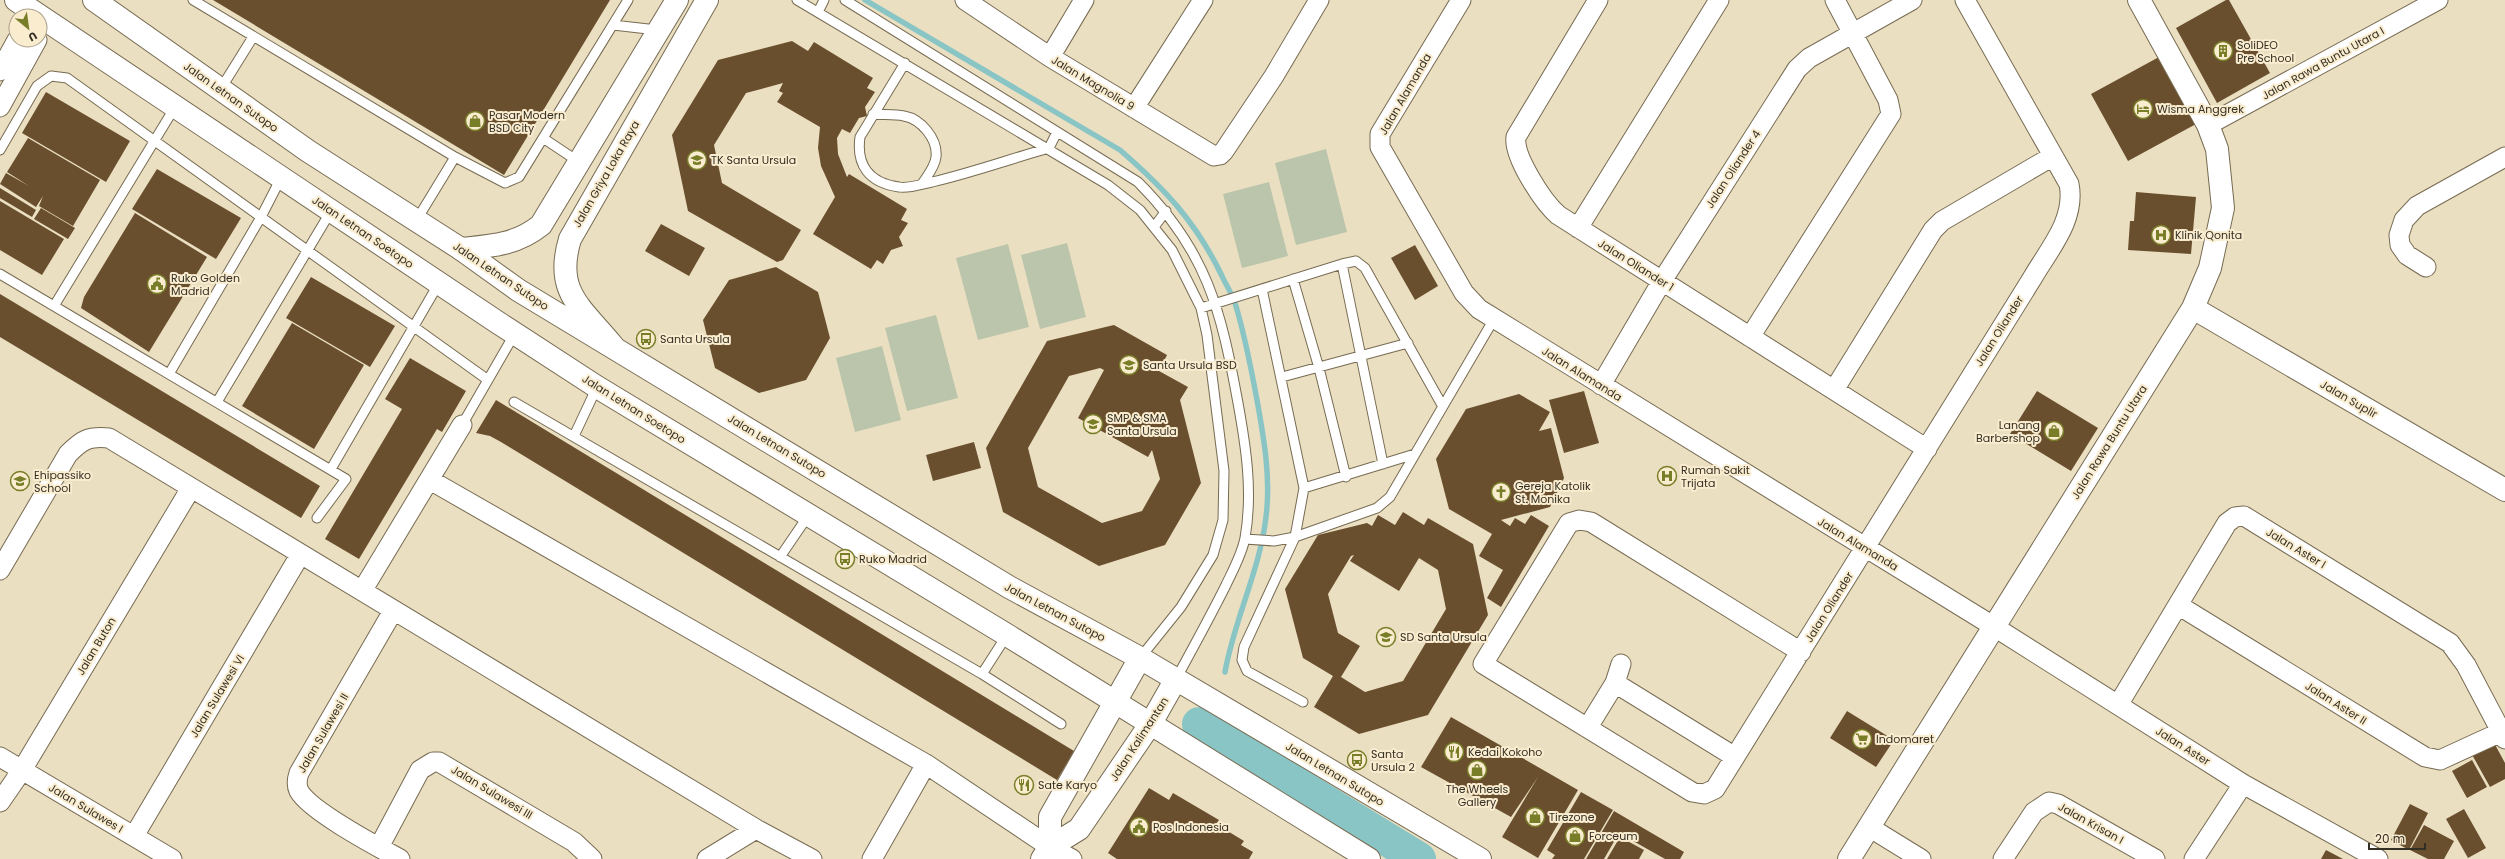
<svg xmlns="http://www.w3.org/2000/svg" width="2505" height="859" font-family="Poppins,sans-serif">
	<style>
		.green { fill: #bac5ab }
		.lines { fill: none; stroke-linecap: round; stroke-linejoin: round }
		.stream { stroke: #8ac5c5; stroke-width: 5.5 }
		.river { stroke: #8ac5c5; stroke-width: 34 }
		.building { fill: #6a4f2e; fill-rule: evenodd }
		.lane-casing { stroke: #776b52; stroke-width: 11 }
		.street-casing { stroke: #776b52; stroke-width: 21 }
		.secondary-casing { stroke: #776b52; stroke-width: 24 }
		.primary-casing { stroke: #776b52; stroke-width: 24 }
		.lane { stroke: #fff; stroke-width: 9 }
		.street { stroke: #fff; stroke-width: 19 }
		.secondary { stroke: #fff; stroke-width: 22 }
		.primary { stroke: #fff; stroke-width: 22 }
		.labels { text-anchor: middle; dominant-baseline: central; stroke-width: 4; stroke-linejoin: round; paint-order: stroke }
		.poi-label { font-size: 11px; fill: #342f24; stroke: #f9eccf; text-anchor: start }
		.street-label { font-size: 11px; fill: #342f24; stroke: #f9eccf }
	</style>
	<rect width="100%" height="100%" fill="#ebdfc2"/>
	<path class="green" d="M1326 149 1347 232 1296 245 1275 163Z
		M1269 182 1288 256 1242 268 1223 194Z
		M1067 243 1086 317 1040 329 1021 255Z
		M1008 244 1029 327 978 340 956 258Z
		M936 315 958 398 907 411 885 328Z
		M882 346 901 420 855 432 836 358Z"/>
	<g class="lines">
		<path class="stream" d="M865 0 1120 150C1165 189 1196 222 1222 276 1226 285 1232 294 1235 303 1245 335 1251 368 1257 400 1264 439 1271 478 1266 517 1260 570 1234 620 1225 672"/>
		<path class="river" d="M1199 724 1419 859"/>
	</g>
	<path class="building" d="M213 0H610L504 175Z
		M2226 0H2229L2270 73 2217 103 2176 28Z
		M792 41 808 51 814 42 873 78 867 88 875 92 865 107 867 116 859 118 850 133 842 129 837 138 838 154 847 177 849 174 907 209 901 220 908 223 899 237 903 246 891 250 883 264 877 260 871 269 813 234 835 197 821 166 818 148 820 127 777 102 783 93 779 91 783 83 746 93 714 145 722 183 801 230 783 260 777 262 688 211 672 135 718 60Z
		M2159 57 2196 124 2128 161 2091 94Z
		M46 92 130 141 106 182 22 133Z
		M28 138 100 180 73 226 39 206 43 196 36 207 0 184 6 173 29 186 7 172Z
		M157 169 241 218 216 259 132 209Z
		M0 188 36 210 32 217 0 198Z
		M2136 192 2196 197 2191 254 2128 250 2130 221H2134Z
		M0 201 64 239 42 275 0 250Z
		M41 208 75 228 68 239 34 219Z
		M135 213 207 257 149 352 81 308 84 297Z
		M661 224 705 248 689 276 645 251Z
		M1415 245 1438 286 1415 300 1391 258Z
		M776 267 818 292 830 338 806 380 759 393 715 368 703 320 729 280Z
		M311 277 395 326 370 367 286 318Z
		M0 294 320 486 301 518 0 337Z
		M292 323 364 365 314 449 242 406Z
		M1114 325 1167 355 1159 371 1188 387 1180 400 1201 483 1165 545 1099 566 1003 512 986 448 1047 341ZM1100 368 1104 370 1078 418 1148 457 1152 450 1160 479 1142 511 1102 523 1038 487 1028 448 1069 376Z
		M410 358 466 391 442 432 437 429 359 559 325 539 402 409 385 399Z
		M1584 391 1599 443 1564 453 1549 400Z
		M2037 391 2098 428 2071 471 2010 434Z
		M1519 394 1550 412 1539 431 1551 428 1564 478 1550 507 1501 520 1510 526 1515 518 1525 524 1531 515 1549 526 1501 607 1487 598 1503 570 1479 556 1492 534 1449 509 1436 459 1466 409Z
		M496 400 1074 751 1057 780 501 442 490 436 476 433Z
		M974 442 981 468 933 481 926 455Z
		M1403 512 1424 525 1428 518 1473 544 1488 615 1428 715 1359 734 1314 707 1333 676 1303 658 1285 589 1318 535 1367 523 1372 526 1378 515 1395 525ZM1354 555 1350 561 1399 591 1419 558 1438 570 1446 609 1403 681 1365 692 1341 677 1360 646 1338 633 1328 594 1351 556Z
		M1847 711 1894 740 1876 767 1830 738Z
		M1451 717 1578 790 1538 858 1502 837 1538 777 1511 817 1421 767Z
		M2492 739 2505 763V779L2490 787 2470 751Z
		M2472 760 2487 787 2467 798 2452 771Z
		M1149 788 1169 800 1173 793 1219 820 1216 824 1244 841 1241 845 1253 852 1249 859H1117L1108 853Z
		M1581 792 1613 810 1584 859H1552L1555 855 1547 850Z
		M2410 804 2428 813 2409 850 2391 840Z
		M2464 809 2486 848 2468 858 2446 819Z
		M1614 811 1684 852 1680 859H1665L1619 833 1604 859H1586Z
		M2424 825 2454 841 2444 859H2428L2410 850Z
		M1620 837 1644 850 1639 859H1607Z
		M2326 850 2343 859H2321Z"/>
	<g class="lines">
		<g class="lane-casing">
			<path id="lane" d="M193 0 455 157 505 183 519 177 628 0
				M797 0 1108 185 1140 210 1172 250 1201 308 1207 335 1224 471 1223 520 1213 555 1181 607 1140 658
				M845 0 1138 182C1207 251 1221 310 1238 403 1246 447 1253 492 1245 538 1242 554 1233 570 1226 585 1210 617 1193 648 1176 679
				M818 12 824 0
				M613 25 657 30
				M905 63 860 137C856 165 869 183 899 187 908 189 922 184 932 182 971 173 1010 159 1049 148L1057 132
				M220 90 253 37
				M873 114C883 115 894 114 904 116 921 119 938 139 936 157 935 167 927 176 922 184
				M543 138 579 162
				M0 150 37 86 51 76 67 78 488 380
				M416 221 455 157
				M1154 227 1166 211
				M1342 264 1383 464
				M0 274 346 479 317 518
				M1293 279 1319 368 1346 477
				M1262 289 1304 488 1415 454
				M54 306 175 107
				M1201 308 1342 264 1356 261 1365 268 1442 405
				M169 374 261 217 281 178
				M1282 377 1408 343
				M217 402 331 211
				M514 402 982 674 1061 724
				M462 425 515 333
				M574 436 597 387
				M331 469 439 283
				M1245 539 1274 541 1295 537 1304 488
				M780 557 808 516
				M982 674 1007 635
				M1303 702 1247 671 1242 660 1244 647 1295 537 1377 508 1390 497 1494 319"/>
		</g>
		<g class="street-casing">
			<path id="street" d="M965 0 1050 57 1214 156 1220 155 1224 151 1274 76 1319 0
				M1461 0 1380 134V147L1464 293 1479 309 1993 626 2243 784 2378 859
				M1598 0 1516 137C1513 156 1543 202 1558 215L1927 449
				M1050 57 1084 0
				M0 71 17 40
				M0 107 37 40
				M1134 108 1203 0
				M2208 125 2438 0
				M1578 228 1719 0
				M2426 267 2407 255 2400 245 2399 235 2404 220 2417 206 2505 157
				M1750 337 1891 114 1888 100 1835 0
				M1601 385 1662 281 1797 69 1809 58 1912 0
				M1834 390 1933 230 1942 221 2053 156
				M430 480 926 764 1050 847 1072 859
				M0 570 68 454C82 440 88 436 109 438L756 829 812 859
				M362 591 462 425
				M2178 605 2425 757 2440 760 2501 732
				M393 611 299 773C297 779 296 785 299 791 310 811 378 847 400 859
				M1801 652 1591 522 1579 520 1569 523 1483 664 1692 792 1704 794 1715 789 2033 277C2050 248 2076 219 2069 184L1965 0
				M1615 683 1735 757
				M2118 705 2227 523 2235 517 2244 516 2450 643 2466 665 2505 739
				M1588 727 1615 683 1621 664
				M0 757 172 859
				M0 802 22 770 191 488
				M1869 827 1921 859
				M134 836 300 555
				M379 847 420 770 433 762H439L574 842 592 859
				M707 859 756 829
				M872 859 926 764
				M2003 859 2034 812 2049 802 2058 804 2155 859
				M2194 859 2243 784"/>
		</g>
		<g class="secondary-casing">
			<path id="secondary" d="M461 249C492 246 516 245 541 225L677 0
				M2193 308 2505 490
				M613 346C581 307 554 292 570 239L707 0
				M1050 847V817L1140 658
				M1042 859 1050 847 1079 829 1151 723 1176 679
				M1849 859 2193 308 2210 268 2223 208 2217 149 2208 125 2139 0"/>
		</g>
		<g class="primary-casing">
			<path id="primary" d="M16 0 497 322 597 387 1007 635 1369 859
				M94 0 308 151 461 249 518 290 1009 587 1140 658 1480 859"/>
		</g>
		<use href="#lane" class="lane"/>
		<use href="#street" class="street"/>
		<use href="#secondary" class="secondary"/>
		<use href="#primary" class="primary"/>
	</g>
	<defs>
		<g id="building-ring" transform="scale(1)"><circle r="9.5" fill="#f9eccf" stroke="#787e28" stroke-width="1.5"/><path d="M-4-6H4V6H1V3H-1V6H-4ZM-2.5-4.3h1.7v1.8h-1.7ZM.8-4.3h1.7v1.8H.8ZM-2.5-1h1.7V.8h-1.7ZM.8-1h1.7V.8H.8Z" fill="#787e28"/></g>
		<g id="hotel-ring" transform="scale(1)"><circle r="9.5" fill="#f9eccf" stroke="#787e28" stroke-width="1.5"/><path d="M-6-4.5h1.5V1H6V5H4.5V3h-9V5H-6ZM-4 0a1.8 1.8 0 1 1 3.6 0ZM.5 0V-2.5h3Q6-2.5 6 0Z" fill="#787e28"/></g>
		<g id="shop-ring" transform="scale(1)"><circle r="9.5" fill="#f9eccf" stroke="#787e28" stroke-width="1.5"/><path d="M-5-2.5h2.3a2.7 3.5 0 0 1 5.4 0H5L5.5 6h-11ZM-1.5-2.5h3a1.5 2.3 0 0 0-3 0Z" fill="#787e28"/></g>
		<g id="school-ring" transform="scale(1)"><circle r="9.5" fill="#f9eccf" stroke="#787e28" stroke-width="1.5"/><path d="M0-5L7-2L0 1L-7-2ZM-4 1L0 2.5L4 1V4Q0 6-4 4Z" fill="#787e28"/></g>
		<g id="hospital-ring" transform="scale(1)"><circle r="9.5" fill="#f9eccf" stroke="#787e28" stroke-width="1.5"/><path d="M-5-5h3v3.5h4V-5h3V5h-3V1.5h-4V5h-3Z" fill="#787e28"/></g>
		<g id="civic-ring" transform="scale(1)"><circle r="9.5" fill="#f9eccf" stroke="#787e28" stroke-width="1.5"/><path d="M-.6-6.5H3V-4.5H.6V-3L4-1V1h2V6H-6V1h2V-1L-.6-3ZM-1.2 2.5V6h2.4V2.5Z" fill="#787e28"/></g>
		<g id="bus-ring" transform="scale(1)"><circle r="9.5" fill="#f9eccf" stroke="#787e28" stroke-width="1.5"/><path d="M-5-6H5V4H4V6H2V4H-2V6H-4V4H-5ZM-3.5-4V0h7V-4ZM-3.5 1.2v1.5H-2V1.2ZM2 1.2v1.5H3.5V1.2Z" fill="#787e28"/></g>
		<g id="church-ring" transform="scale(1)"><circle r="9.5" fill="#f9eccf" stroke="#787e28" stroke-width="1.5"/><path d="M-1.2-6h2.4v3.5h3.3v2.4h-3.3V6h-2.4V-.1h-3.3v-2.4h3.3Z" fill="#787e28"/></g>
		<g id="supermarket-ring" transform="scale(1)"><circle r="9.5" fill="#f9eccf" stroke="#787e28" stroke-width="1.5"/><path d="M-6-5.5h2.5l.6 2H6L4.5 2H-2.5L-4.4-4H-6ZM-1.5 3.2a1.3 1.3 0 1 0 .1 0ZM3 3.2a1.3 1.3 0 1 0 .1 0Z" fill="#787e28"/></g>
		<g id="restaurant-ring" transform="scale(1)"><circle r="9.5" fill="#f9eccf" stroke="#787e28" stroke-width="1.5"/><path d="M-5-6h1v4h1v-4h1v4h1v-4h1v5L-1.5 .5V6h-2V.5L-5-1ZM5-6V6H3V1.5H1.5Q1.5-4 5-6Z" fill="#787e28"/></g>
	</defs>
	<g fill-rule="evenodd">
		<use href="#building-ring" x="2223" y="51"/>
		<use href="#hotel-ring" x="2143" y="109"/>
		<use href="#shop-ring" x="475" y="121"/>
		<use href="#school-ring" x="697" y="160"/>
		<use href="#hospital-ring" x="2161" y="235"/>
		<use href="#civic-ring" x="157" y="284"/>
		<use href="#bus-ring" x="646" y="339"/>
		<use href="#school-ring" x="1129" y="365"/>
		<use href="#school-ring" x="1093" y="424"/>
		<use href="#shop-ring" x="2054" y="431"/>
		<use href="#hospital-ring" x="1667" y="476"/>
		<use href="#school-ring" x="20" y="481"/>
		<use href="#church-ring" x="1501" y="492"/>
		<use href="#bus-ring" x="845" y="559"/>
		<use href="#school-ring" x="1386" y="637"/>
		<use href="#supermarket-ring" x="1862" y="739"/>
		<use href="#restaurant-ring" x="1454" y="752"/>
		<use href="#bus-ring" x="1357" y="760"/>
		<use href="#shop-ring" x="1477" y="770"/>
		<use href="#restaurant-ring" x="1024" y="785"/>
		<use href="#shop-ring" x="1535" y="817"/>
		<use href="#civic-ring" x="1139" y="827"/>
		<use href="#shop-ring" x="1575" y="836"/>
	</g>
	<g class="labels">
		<g class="poi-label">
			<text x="2237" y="45">SoliDEO<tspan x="2237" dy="13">Pre School</tspan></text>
			<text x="2157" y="109">Wisma Anggrek</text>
			<text x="489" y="115">Pasar Modern<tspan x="489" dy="13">BSD City</tspan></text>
			<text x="711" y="160">TK Santa Ursula</text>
			<text x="2175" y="235">Klinik Qonita</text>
			<text x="171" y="278">Ruko Golden<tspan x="171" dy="13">Madrid</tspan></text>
			<text x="660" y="339">Santa Ursula</text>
			<text x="1143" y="365">Santa Ursula BSD</text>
			<text x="1107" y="418">SMP &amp; SMA<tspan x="1107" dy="13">Santa Ursula</tspan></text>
			<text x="2040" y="425" text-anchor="end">Lanang<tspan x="2040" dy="13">Barbershop</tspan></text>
			<text x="1681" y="470">Rumah Sakit<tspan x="1681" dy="13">Trijata</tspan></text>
			<text x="34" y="475">Ehipassiko<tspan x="34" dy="13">School</tspan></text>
			<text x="1515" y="486">Gereja Katolik<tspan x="1515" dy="13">St. Monika</tspan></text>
			<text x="859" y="559">Ruko Madrid</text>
			<text x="1400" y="637">SD Santa Ursula</text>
			<text x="1876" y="739">Indomaret</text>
			<text x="1468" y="752">Kedai Kokoho</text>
			<text x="1371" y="754">Santa<tspan x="1371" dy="13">Ursula 2</tspan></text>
			<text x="1038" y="785">Sate Karyo</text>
			<text x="1477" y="789" text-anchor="middle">The Wheels<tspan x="1477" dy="13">Gallery</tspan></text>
			<text x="1549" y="817">Tirezone</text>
			<text x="1153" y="827">Pos Indonesia</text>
			<text x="1589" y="836">Forceum</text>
		</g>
		<g class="street-label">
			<text transform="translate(2323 63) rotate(-29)">Jalan Rawa Buntu Utara I</text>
			<text transform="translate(1093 83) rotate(31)">Jalan Magnolia 9</text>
			<text transform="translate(1405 94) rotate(-60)">Jalan Alamanda</text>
			<text transform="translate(231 97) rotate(35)">Jalan Letnan Sutopo</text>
			<text transform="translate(1733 169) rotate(-57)">Jalan Oliander 4</text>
			<text transform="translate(606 174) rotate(-60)">Jalan Griya Loka Raya</text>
			<text transform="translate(363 232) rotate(34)">Jalan Letnan Soetopo</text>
			<text transform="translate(1636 265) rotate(32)">Jalan Oliander 1</text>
			<text transform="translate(501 276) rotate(34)">Jalan Letnan Sutopo</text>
			<text transform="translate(1999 331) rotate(-58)">Jalan Oliander</text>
			<text transform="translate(1582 374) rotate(32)">Jalan Alamanda</text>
			<text transform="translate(2349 399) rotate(30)">Jalan Suplir</text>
			<text transform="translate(634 409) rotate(32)">Jalan Letnan Soetopo</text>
			<text transform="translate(2109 442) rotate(-58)">Jalan Rawa Buntu Utara</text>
			<text transform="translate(777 446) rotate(31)">Jalan Letnan Sutopo</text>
			<text transform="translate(1858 544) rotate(31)">Jalan Alamanda</text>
			<text transform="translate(2296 548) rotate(31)">Jalan Aster I</text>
			<text transform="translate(1829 607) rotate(-58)">Jalan Oliander</text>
			<text transform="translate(1055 612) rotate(28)">Jalan Letnan Sutopo</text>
			<text transform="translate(96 646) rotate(-59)">Jalan Buton</text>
			<text transform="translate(217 696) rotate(-59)">Jalan Sulawesi VI</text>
			<text transform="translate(2336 703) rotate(32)">Jalan Aster II</text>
			<text transform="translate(323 733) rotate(-60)">Jalan Sulawesi II</text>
			<text transform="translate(1139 739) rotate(-57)">Jalan Kalimantan</text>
			<text transform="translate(2183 746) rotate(32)">Jalan Aster</text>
			<text transform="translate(1335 774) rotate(31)">Jalan Letnan Sutopo</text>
			<text transform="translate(492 792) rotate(31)">Jalan Sulawesi III</text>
			<text transform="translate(86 808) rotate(31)">Jalan Sulawes I</text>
			<text transform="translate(2091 823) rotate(29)">Jalan Krisan I</text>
		</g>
	</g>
	<g transform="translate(28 28) rotate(151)"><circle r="19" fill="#f9eccf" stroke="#aaa08b"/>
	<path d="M0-3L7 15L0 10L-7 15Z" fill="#787e28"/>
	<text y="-6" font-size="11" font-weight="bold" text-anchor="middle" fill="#342f24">U</text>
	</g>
	<path d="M2369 843v6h56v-6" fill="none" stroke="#342f24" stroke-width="2"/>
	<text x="2375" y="843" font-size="12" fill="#342f24" stroke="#f9eccf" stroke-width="3" paint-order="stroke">20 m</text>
</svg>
